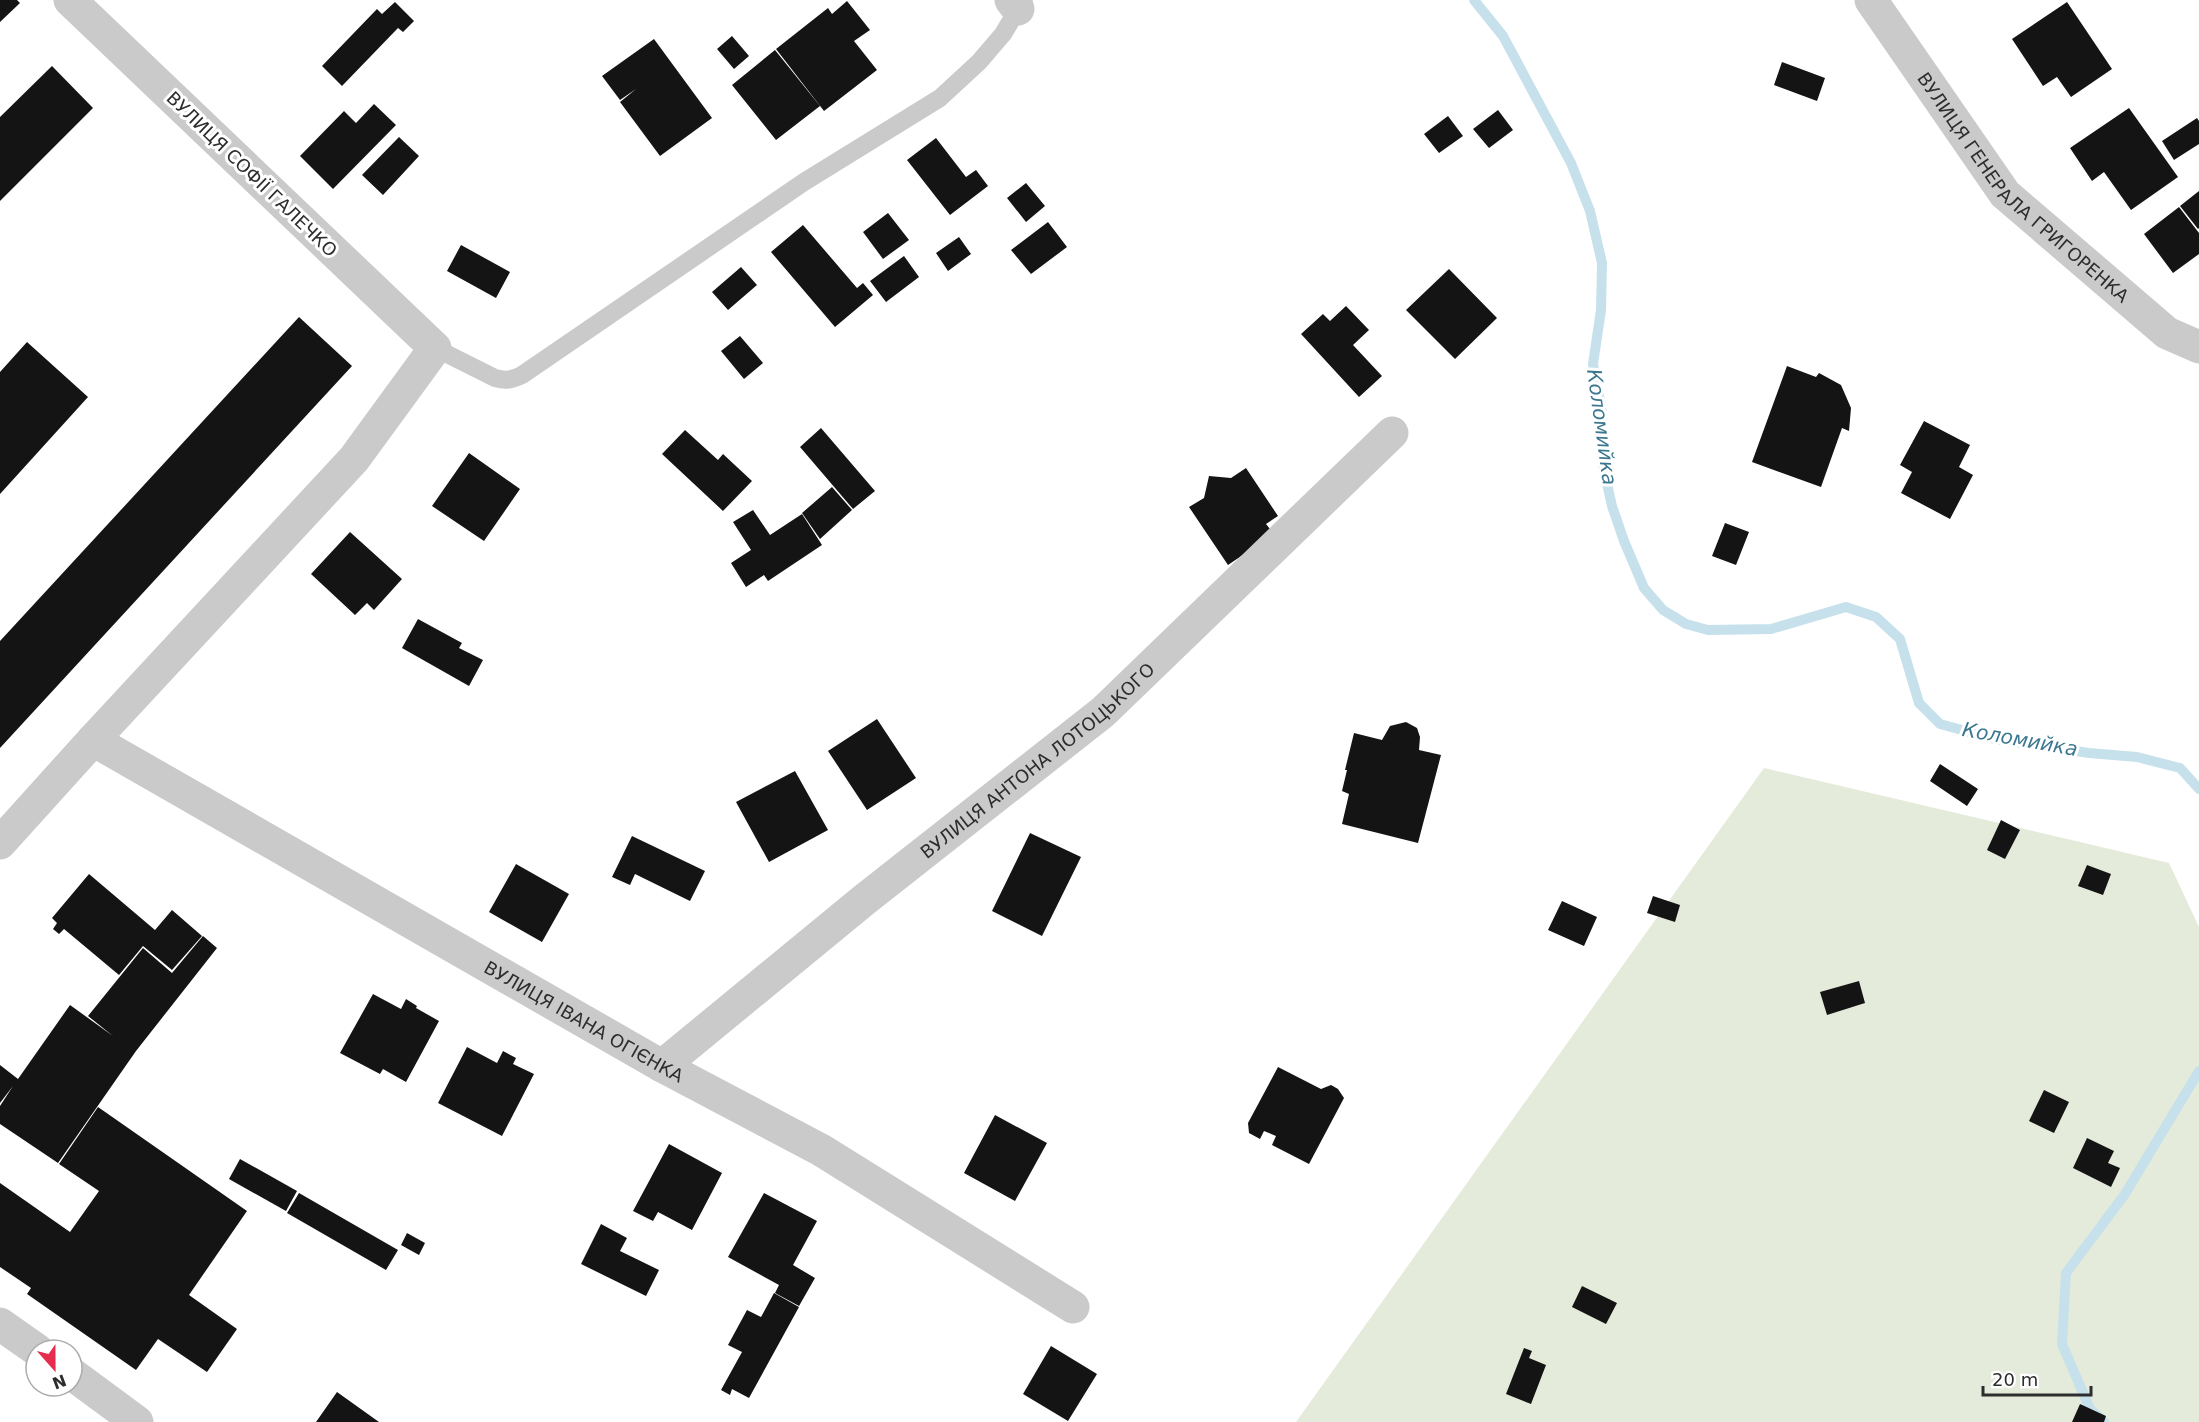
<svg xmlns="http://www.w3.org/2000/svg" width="2199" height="1422" font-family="'DejaVu Sans',sans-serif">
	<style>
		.green { fill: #e5ebda }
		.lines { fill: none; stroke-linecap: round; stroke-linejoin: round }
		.stream { stroke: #c6e1eb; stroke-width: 10 }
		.building { fill: #141414 }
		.service { stroke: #cacaca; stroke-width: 18 }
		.minor { stroke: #cacaca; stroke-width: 33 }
		.labels { text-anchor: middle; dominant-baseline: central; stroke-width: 6; stroke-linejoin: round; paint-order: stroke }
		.street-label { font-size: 18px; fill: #2d2d2d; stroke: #fff }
		.water-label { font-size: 20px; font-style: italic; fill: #3b7890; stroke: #fff }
	</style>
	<rect width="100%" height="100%" fill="#fff"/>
	<path class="green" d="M1764 768 2169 863 2199 927V1422H1296Z"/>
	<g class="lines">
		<path class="stream" d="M1474 0 1503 36 1571 163 1590 211 1602 263 1601 310 1593 364 1602 413 1603 466 1612 506 1624 541 1644 588 1663 610 1686 624 1708 630 1771 629 1846 607 1876 617 1900 639 1919 703 1940 724 1995 739 2089 753 2137 757 2180 768 2199 789
			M2104 1422 2090 1409 2062 1344 2066 1273 2125 1194 2199 1071"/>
	</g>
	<path class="building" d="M0 0H17L20 3 0 22Z
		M847 1 870 30 854 41 877 70 824 111 776 49 828 8 832 14Z
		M395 2 414 21 403 32 398 28 342 86 322 66 377 9 382 14Z
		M2067 2 2112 69 2071 97 2057 77 2043 86 2012 39Z
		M732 36 749 56 734 69 717 49Z
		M654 39 712 118 660 156 620 102 636 89 620 100 602 76Z
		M775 50 820 106 776 140 732 85Z
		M1782 62 1825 78 1817 101 1774 85Z
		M52 66 93 108 0 201V117Z
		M374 104 396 125 333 189 300 156 344 111 356 123Z
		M2129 108 2178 177 2131 210 2104 172 2092 181 2070 148Z
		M1498 110 1513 130 1489 148 1473 129Z
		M1448 116 1463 136 1439 153 1424 134Z
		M2197 118 2199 121V144L2174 160 2162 141Z
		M399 137 419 156 383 195 362 175Z
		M936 138 966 177 976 170 988 186 950 215 907 160Z
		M1026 183 1045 206 1026 222 1007 198Z
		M2199 191V228L2198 229 2180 206Z
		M2179 207 2199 233V254L2173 273 2144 234Z
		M888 213 909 240 883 259 863 232Z
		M1048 222 1067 247 1031 274 1011 250Z
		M803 225 857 288 863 283 873 295 835 327 771 252Z
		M959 237 971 254 948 271 936 253Z
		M461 245 510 272 496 298 447 271Z
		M904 256 919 277 886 302 870 281Z
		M741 267 757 285 728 310 712 292Z
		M1449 269 1497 318 1455 359 1406 310Z
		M1346 306 1369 330 1353 345 1382 376 1359 397 1301 334 1323 314 1330 321Z
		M299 317 352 366 0 748V641Z
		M740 336 763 363 744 379 721 351Z
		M27 342 88 397 0 494V372Z
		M1787 366 1816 377 1819 373 1841 385 1851 408 1849 431 1842 428 1821 487 1752 462Z
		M1924 421 1970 445 1959 467 1973 475 1950 519 1901 493 1912 472 1900 465Z
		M821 428 875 491 853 509 800 447Z
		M685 430 718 460 723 454 752 481 723 511 662 454Z
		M469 453 520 489 484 541 432 506Z
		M1246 468 1278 516 1266 524 1274 534 1228 565 1189 507 1204 498 1209 476 1231 478Z
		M832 487 852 510 820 539 802 513Z
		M753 510 770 535 802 514 822 545 768 581 764 575 746 587 731 563 751 550 733 522Z
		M1725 523 1749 532 1736 565 1712 556Z
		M350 532 402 579 374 610 367 603 355 615 311 574Z
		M418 619 462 643 459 648 483 660 469 686 402 648Z
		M877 719 916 778 867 810 828 751Z
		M1406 722 1417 728 1420 737 1419 750 1441 755 1418 843 1342 824 1349 794 1342 791 1347 770H1345L1354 733 1382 740 1390 726Z
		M1940 764 1978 789 1967 806 1930 781Z
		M795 771 828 830 769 862 736 802Z
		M2001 820 2020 830 2005 859 1987 850Z
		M1030 833 1081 857 1042 936 992 911Z
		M632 836 705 871 690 901 635 874 630 885 612 877Z
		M516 864 569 894 542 942 489 912Z
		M2087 865 2111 874 2103 895 2078 886Z
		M89 874 155 930 172 910 202 936 172 970 143 946 119 975 64 929 59 934 53 929 57 923 52 918Z
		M1653 896 1680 905 1675 922 1647 913Z
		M1562 901 1597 917 1584 946 1548 930Z
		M203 936 217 948 136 1051 58 1163 0 1124V1106L13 1086 0 1103V1065L18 1079 70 1005 113 1036 88 1016 143 948 172 973Z
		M1859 981 1865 1003 1827 1015 1820 992Z
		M373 994 401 1009 406 999 417 1006 416 1008 439 1021 406 1082 383 1069 380 1074 340 1053Z
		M467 1047 497 1063 503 1051 516 1058 513 1064 534 1074 502 1136 438 1103Z
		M1278 1067 1321 1089 1331 1085 1338 1089 1344 1098 1309 1164 1272 1145 1276 1136 1264 1131 1260 1139 1249 1133 1248 1123Z
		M2044 1090 2069 1102 2054 1133 2029 1121Z
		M98 1107 247 1211 189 1295 237 1329 207 1372 158 1339 136 1370 27 1294 31 1288 0 1267V1183L70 1232 99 1191 59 1164Z
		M995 1115 1047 1143 1015 1201 964 1173Z
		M2087 1138 2114 1151 2108 1163 2120 1168 2111 1187 2073 1168Z
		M669 1144 722 1173 692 1230 658 1212 653 1221 633 1211Z
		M240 1159 297 1191 286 1211 229 1179Z
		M299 1193 398 1250 386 1270 287 1213Z
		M764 1193 817 1221 793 1265 815 1278 799 1306 775 1293 779 1285 728 1257Z
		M601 1224 627 1238 620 1251 659 1270 646 1296 581 1264Z
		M407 1233 425 1243 419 1255 401 1245Z
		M1582 1286 1617 1303 1606 1324 1572 1307Z
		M774 1293 799 1307 749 1398 732 1389 730 1395 721 1390 742 1352 728 1345 747 1310 761 1317Z
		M1051 1346 1097 1374 1068 1421 1023 1394Z
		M1524 1348 1532 1351 1529 1358 1546 1365 1531 1404 1506 1394Z
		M337 1392 379 1422H316Z
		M2080 1404 2106 1416 2104 1422H2072Z"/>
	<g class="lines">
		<path class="service" d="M435 348 495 378C506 381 512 380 522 375L804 182 940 98 979 62 1003 34 1018 9 1024 3"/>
		<g class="minor">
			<path d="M1011 0 1018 9"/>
			<path id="s1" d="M1871 0 2005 194 2167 333 2199 347"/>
			<path id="s2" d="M93 740 662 1066 821 1150 1073 1307"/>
			<path d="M0 843 93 740 354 459 435 348 70 0"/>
			<path id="s3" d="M662 1066 864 900 1103 712 1392 433"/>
			<path d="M0 1324 37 1350"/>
			<path d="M72 1374 137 1422"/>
		</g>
	</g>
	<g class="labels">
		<g class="street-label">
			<text transform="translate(252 174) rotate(44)">ВУЛИЦЯ СОФІЇ ГАЛЕЧКО</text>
			<text stroke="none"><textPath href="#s1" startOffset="243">ВУЛИЦЯ ГЕНЕРАЛА ГРИГОРЕНКА</textPath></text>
			<text stroke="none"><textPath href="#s3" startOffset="484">ВУЛИЦЯ АНТОНА ЛОТОЦЬКОГО</textPath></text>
			<text stroke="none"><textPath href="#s2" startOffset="566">ВУЛИЦЯ ІВАНА ОГІЄНКА</textPath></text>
		</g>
		<g class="water-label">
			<text transform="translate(1602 427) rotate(82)">Коломийка</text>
			<text transform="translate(2020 739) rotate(10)">Коломийка</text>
		</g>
	</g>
	<g transform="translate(54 1368) rotate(159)"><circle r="28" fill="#ffffff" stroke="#ababab" stroke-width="1.5"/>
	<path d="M0-4.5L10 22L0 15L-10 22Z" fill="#e62d4f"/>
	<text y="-9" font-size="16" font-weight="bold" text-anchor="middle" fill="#2d2d2d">N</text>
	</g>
	<path d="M1983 1386v9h108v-9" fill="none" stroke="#2d2d2d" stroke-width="3"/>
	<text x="1992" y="1386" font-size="18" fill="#2d2d2d" stroke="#ffffff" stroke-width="4.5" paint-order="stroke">20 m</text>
</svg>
